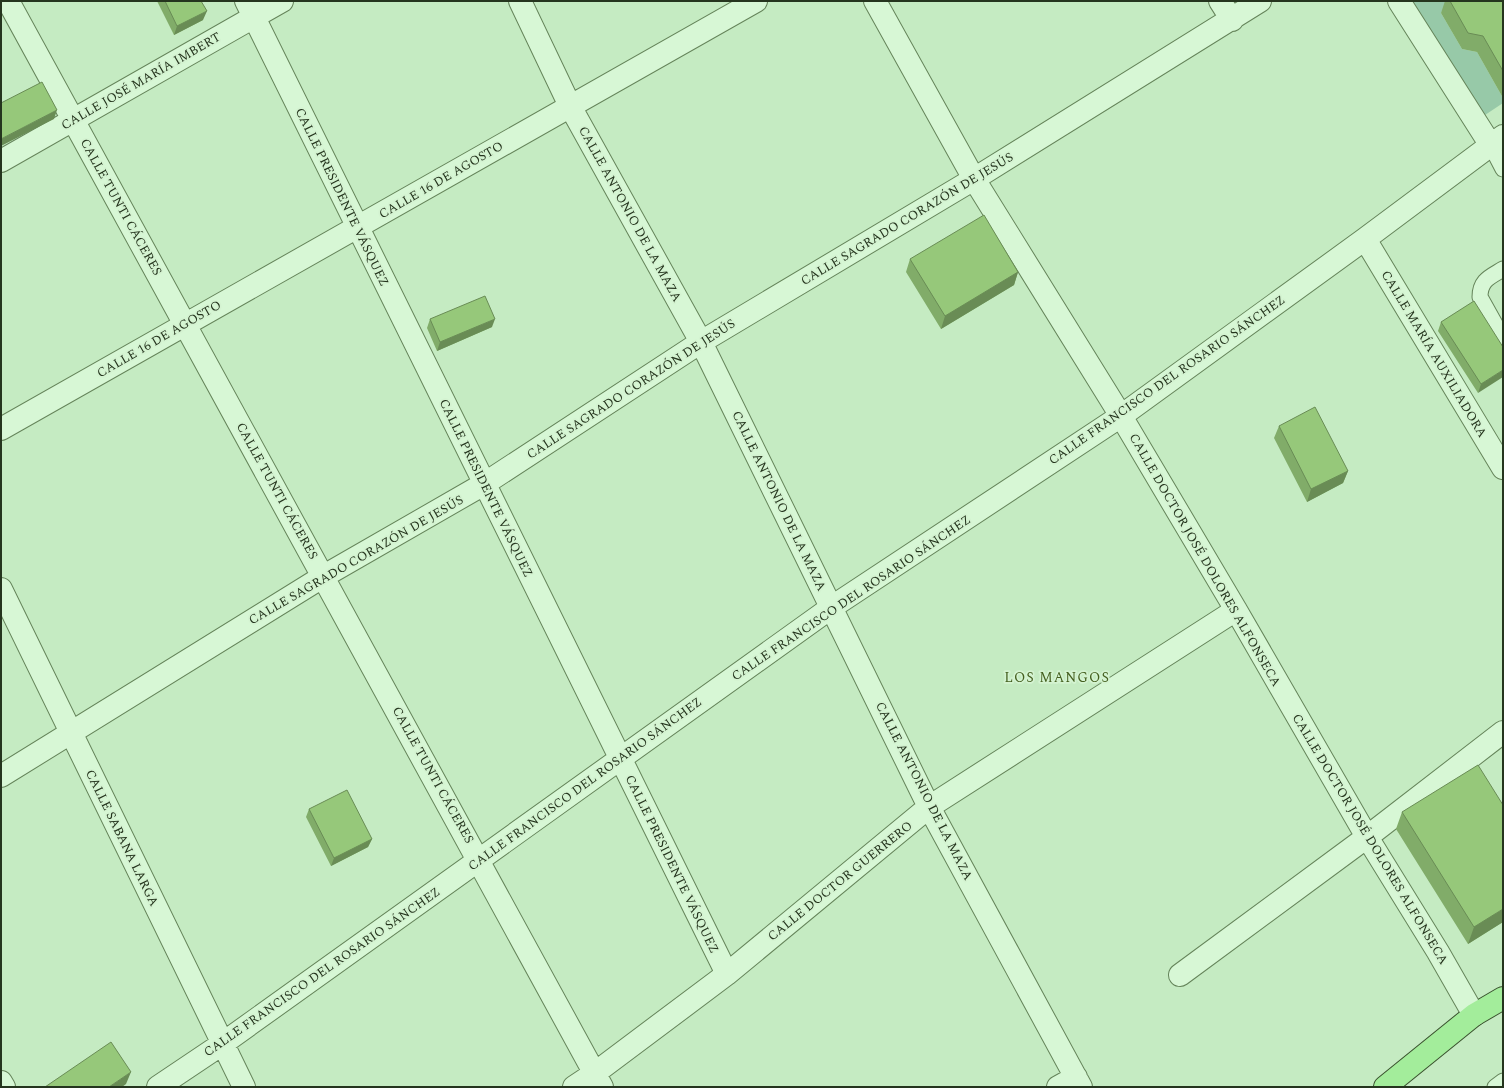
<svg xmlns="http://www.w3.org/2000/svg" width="1504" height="1088" font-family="Spectral,serif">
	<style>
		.green { fill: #97c9a8 }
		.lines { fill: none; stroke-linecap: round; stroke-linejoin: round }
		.service-casing { stroke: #65845a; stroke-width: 17 }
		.minor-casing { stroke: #65845a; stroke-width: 24 }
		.primary-casing { stroke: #3a522e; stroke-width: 24 }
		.service { stroke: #d7f7d5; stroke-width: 15 }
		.minor { stroke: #d7f7d5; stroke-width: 22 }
		.primary { stroke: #a3ed9b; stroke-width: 22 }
		.wall { fill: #81ac69 }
		.shaded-wall { fill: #698c55 }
		.building { fill: #96c87a; stroke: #698c55 }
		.labels { text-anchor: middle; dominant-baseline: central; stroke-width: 3.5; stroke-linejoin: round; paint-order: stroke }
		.street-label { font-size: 13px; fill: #25351e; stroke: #d4f3d1 }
		.neighbourhood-label { font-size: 14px; letter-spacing: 1px; fill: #445f1f; stroke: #d4f3d1 }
	</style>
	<rect width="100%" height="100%" fill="#c5ebc2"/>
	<path class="green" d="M1412 1H1446L1447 2 1441 13 1462 49 1477 52 1503 98V103L1482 117Z"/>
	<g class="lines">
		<g class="service-casing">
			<path id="service" d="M1490 144 1503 169
				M1503 269C1490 277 1480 280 1480 297L1503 338
				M1495 1087 1503 1081"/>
		</g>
		<g class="minor-casing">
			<path id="minor" d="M8 1 602 1087
				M246 1 727 974
				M520 1 570 106 701 342 929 807 1081 1087
				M875 1 974 179 1121 416 1236 610 1367 837 1438 952 1474 1015
				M1220 1 1232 20
				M1399 1 1490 144
				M1 161 282 1
				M1365 239 1503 468
				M1 429 756 1
				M1 589 244 1087
				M1 776 324 576 484 484 701 342 974 179 1260 1
				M1180 975 1367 837 1503 732
				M1 1082 4 1087
				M158 1087 222 1044 832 607 1121 416 1365 239 1503 136
				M574 1087 595 1073 727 974 929 807 1236 610
				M1058 1087 1076 1077"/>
		</g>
		<g class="primary-casing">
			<path id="primary" d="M1385 1087 1474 1015 1503 998"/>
		</g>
		<use href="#service" class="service"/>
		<use href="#minor" class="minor"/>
		<use href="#primary" class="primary"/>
	</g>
	<path class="wall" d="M157 1H201L203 20 174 35Z
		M1445 1H1503V98L1477 52 1462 49 1441 13Z
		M910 259 1018 272 1014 285 941 329 906 272Z
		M430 319 492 327 437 351 427 328Z
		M1441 322 1503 347 1478 393 1438 331Z
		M1279 426 1348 471 1343 483 1307 502 1274 438Z
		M309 809 372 839 368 847 331 866 306 817Z
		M1402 812 1503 922 1468 944 1396 829Z"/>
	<path class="shaded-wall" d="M207 11 203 20 174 35 177 26Z
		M57 110 54 119 1 146V139Z
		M1018 272 1014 285 941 329 945 316Z
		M495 319 492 327 437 351 440 342Z
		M1503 370V377L1478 393 1481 384Z
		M1348 471 1343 483 1307 502 1311 489Z
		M372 839 368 847 331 866 334 858Z
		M1503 909V922L1468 944 1474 927Z
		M131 1072 126 1084 122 1087H109Z"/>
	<path class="building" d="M165 1H201L207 11 177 26Z
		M1450 1H1503V71L1483 36 1468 33Z
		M42 82 57 110 1 139V103Z
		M984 215 1018 272 945 316 910 259Z
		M485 296 495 319 440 342 430 319Z
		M1474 301 1503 347V370L1481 384 1441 322Z
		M1315 407 1348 471 1311 489 1279 426Z
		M1478 765 1503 805V909L1474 927 1402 812Z
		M347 790 372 839 334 858 309 809Z
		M111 1042 131 1072 109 1087H45Z"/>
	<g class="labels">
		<g class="street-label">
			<text transform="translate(141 81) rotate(-30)">CALLE JOSÉ MARÍA IMBERT</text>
			<text transform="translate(441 180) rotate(-30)">CALLE 16 DE AGOSTO</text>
			<text transform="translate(342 197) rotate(64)">CALLE PRESIDENTE VÁSQUEZ</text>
			<text transform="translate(121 207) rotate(61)">CALLE TUNTI CÁCERES</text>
			<text transform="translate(630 214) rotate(61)">CALLE ANTONIO DE LA MAZA</text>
			<text transform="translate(907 219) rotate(-31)">CALLE SAGRADO CORAZÓN DE JESÚS</text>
			<text transform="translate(159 339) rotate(-30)">CALLE 16 DE AGOSTO</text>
			<text transform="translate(1434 354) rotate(59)">CALLE MARÍA AUXILIADORA</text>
			<text transform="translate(1167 380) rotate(-35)">CALLE FRANCISCO DEL ROSARIO SÁNCHEZ</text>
			<text transform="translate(631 389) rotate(-33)">CALLE SAGRADO CORAZÓN DE JESÚS</text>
			<text transform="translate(486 488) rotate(64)">CALLE PRESIDENTE VÁSQUEZ</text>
			<text transform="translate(277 491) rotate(61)">CALLE TUNTI CÁCERES</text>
			<text transform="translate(779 501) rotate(64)">CALLE ANTONIO DE LA MAZA</text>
			<text transform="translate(356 560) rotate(-30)">CALLE SAGRADO CORAZÓN DE JESÚS</text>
			<text transform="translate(1205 560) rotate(60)">CALLE DOCTOR JOSÉ DOLORES ALFONSECA</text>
			<text transform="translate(851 598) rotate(-34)">CALLE FRANCISCO DEL ROSARIO SÁNCHEZ</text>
			<text transform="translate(433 775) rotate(61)">CALLE TUNTI CÁCERES</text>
			<text transform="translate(585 784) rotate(-36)">CALLE FRANCISCO DEL ROSARIO SÁNCHEZ</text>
			<text transform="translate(924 791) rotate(63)">CALLE ANTONIO DE LA MAZA</text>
			<text transform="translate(122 838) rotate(64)">CALLE SABANA LARGA</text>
			<text transform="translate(1370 839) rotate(59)">CALLE DOCTOR JOSÉ DOLORES ALFONSECA</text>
			<text transform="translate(672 864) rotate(64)">CALLE PRESIDENTE VÁSQUEZ</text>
			<text transform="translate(840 881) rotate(-39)">CALLE DOCTOR GUERRERO</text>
			<text transform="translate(322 972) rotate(-35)">CALLE FRANCISCO DEL ROSARIO SÁNCHEZ</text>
		</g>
		<g class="neighbourhood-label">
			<text x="1057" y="677">LOS MANGOS</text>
		</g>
	</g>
	<rect width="1504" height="1088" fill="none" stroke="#25351e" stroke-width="4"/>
</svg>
